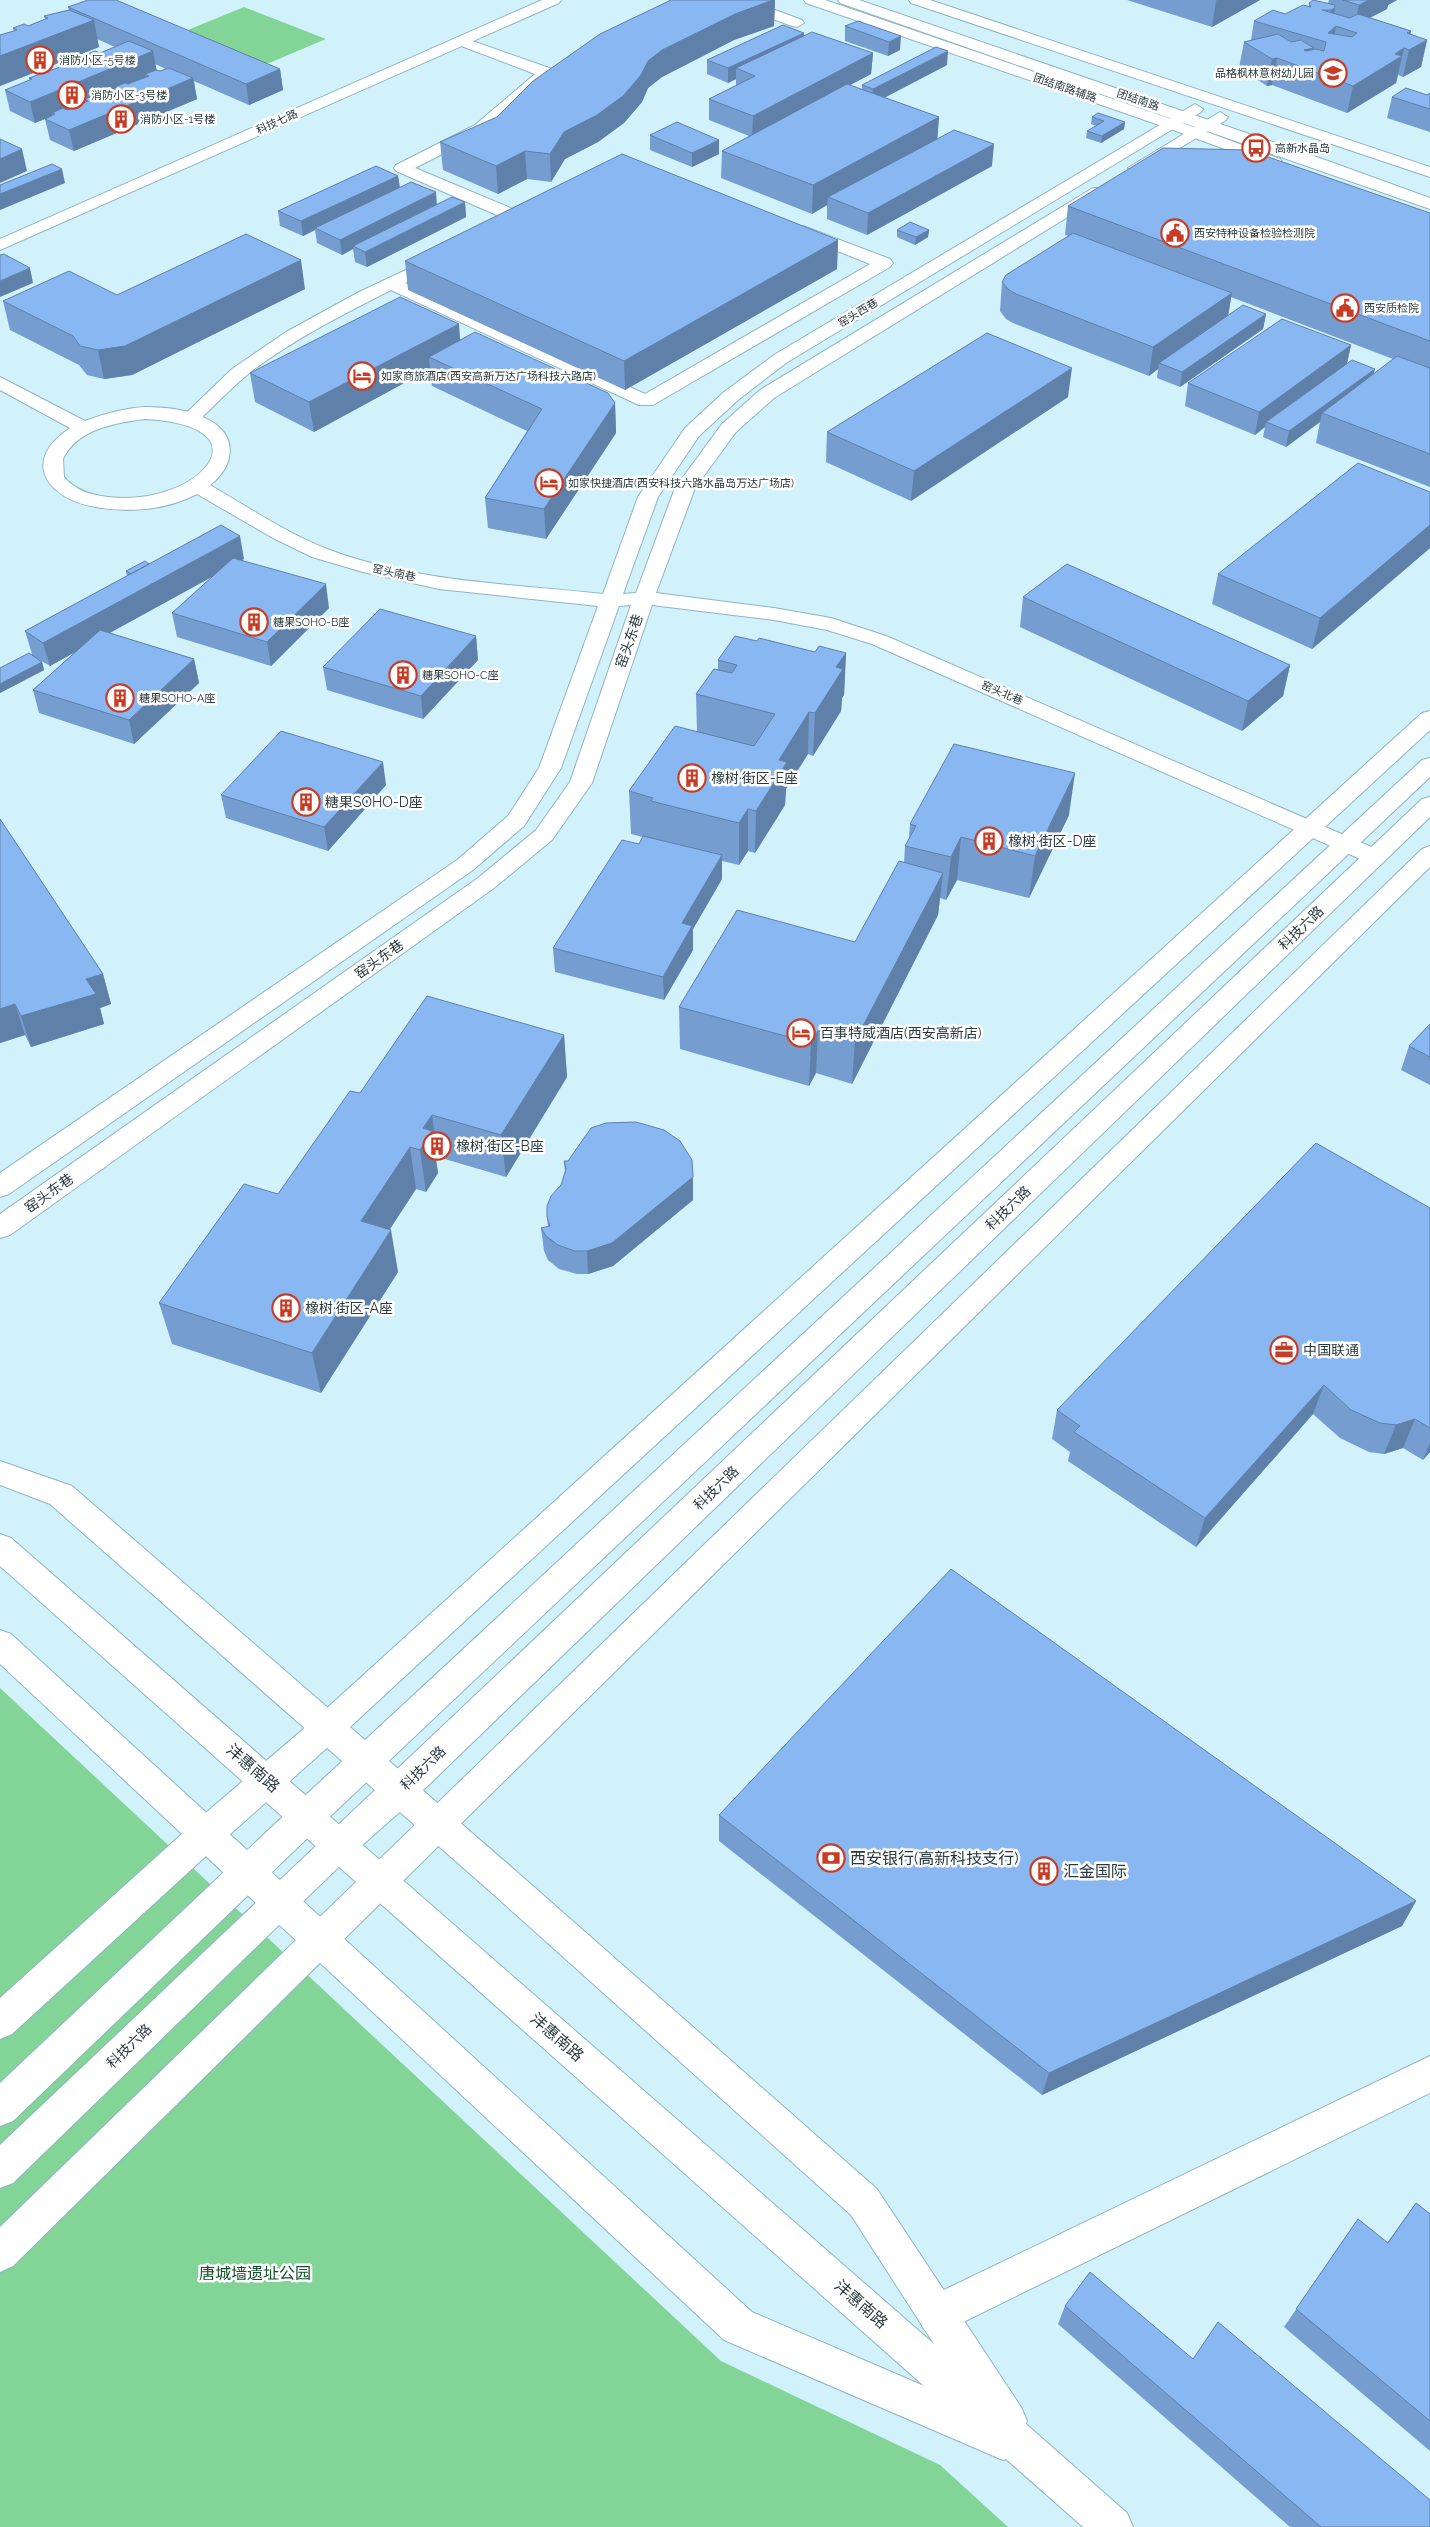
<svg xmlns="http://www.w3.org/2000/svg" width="1430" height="2527" font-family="Raleway,'Noto Sans SC',sans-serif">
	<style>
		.green { fill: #83d497 }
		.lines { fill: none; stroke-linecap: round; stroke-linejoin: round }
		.minor-casing { stroke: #8fb5c2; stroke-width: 2 }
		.tertiary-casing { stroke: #8fb5c2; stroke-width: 2 }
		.secondary-casing { stroke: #8fb5c2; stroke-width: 2 }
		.primary-casing { stroke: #8fb5c2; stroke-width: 2 }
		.minor { fill: #fff; fill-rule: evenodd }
		.tertiary { fill: #fff; fill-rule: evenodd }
		.secondary { fill: #fff; fill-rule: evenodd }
		.primary { fill: #fff; fill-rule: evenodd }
		.wall { fill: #759dd0; fill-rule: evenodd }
		.shaded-wall { fill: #5f80a9 }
		.building { fill: #88b7f2; stroke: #5f80a9; fill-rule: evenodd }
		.labels { text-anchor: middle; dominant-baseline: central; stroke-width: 5; stroke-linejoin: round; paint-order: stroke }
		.far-poi-label { font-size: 11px; fill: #2a3a3f; stroke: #fff; text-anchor: start }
		.far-street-label { font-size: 11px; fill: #2a3a3f; stroke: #fff }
		.street-label { font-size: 14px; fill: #2a3a3f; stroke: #fff }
		.poi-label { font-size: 14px; fill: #2a3a3f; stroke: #fff; text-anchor: start }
		.near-street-label { font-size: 16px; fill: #2a3a3f; stroke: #fff }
		.near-poi-label { font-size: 16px; fill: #2a3a3f; stroke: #fff; text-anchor: start }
		.near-park-label { font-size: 16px; fill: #104f27; stroke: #fff }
	</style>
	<rect width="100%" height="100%" fill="#d1f1fb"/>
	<path class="green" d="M244 7 326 39 255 69 173 36Z
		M0 1688 721 2361 940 2465 1008 2527H0Z"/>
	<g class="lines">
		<g class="minor-casing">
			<path id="minor" d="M727 0H748L802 20 804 23 797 27 792 26 729 3Z
				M804 0H825L1177 121 1280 159 1282 162 1280 165H1268L1165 127 806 3Z
				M909 0H930L1430 167V177L911 3Z
				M461 37 552 69 555 72 487 131 415 168 527 215 529 219 527 223H515L396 171 394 168 396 165 475 125 535 74 456 44 454 41 456 38Z
				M803 226 890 259 893 263 890 267 653 405H639L391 290C344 314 296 338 253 370 233 386 215 405 197 422H183L181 418 232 369 286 332 359 292 440 254 446 255 449 259 446 263 405 283 645 394 870 264 797 235 795 231 797 227Z
				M1430 2056V2093L951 2328 937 2333 923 2328 918 2314 923 2300Z"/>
		</g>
		<g class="tertiary-casing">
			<path id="tertiary" d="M542 0H561L559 3 0 250V239Z
				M1195 104 1203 109 1201 112 786 363 738 400 699 436 658 497 623 594 636 593 675 488 722 424 760 390 1093 188H1105L1107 191 1105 194 774 398 736 432 695 488 656 593 774 608 831 618 886 636 1383 852 1387 857 1383 862 1375 865 1367 862 872 644 827 630 774 620 652 605 592 783 552 840 494 888 10 1235 0 1238V1214L478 878 536 830 570 782 631 605 619 606 561 768 524 826 473 870 9 1194 0 1197V1173L457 860 508 816 539 768 598 606 439 589 363 572 312 557 273 538 197 494C167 510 129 513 96 507 47 499 20 461 70 428L0 390V377L85 421C103 414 126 408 145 407 167 407 191 410 209 420 239 436 234 467 210 485 248 507 286 533 327 549 414 582 511 584 603 594L638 497 685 428 724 392 774 355ZM145 419C273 426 196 508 108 497 90 495 75 490 64 477L63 459C77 429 115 423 145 419Z
				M1220 112 1228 117 1226 120 1142 171 1136 173 1128 168Z"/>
		</g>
		<g class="secondary-casing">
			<path id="secondary" d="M838 0H859L1328 161 1430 198V209L840 3Z
				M1430 711V730L337 1739 218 1845 12 2034 0 2039V1998L194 1823 315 1719 1422 713Z
				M1430 758V777L319 1827 13 2121 0 2126V2083L295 1805 1422 760Z
				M1430 797V817L411 1802 350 1856 13 2183 0 2188V2145L1422 799Z
				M1430 846V867L13 2266 0 2272V2227L1422 849Z"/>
		</g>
		<g class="primary-casing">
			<path id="primary" d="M0 1461 72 1486 517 1872 877 2189 1021 2407 1027 2421 1026 2424 1127 2513 1133 2527H1083L1006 2459 1003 2460 989 2454 724 2340 0 1664V1630L11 1634 752 2312 924 2386 0 1566V1534L11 1538 934 2344 851 2215 493 1894 50 1504 0 1485Z"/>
		</g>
		<use href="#minor" class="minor"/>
		<use href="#tertiary" class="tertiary"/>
		<use href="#secondary" class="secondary"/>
		<use href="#primary" class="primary"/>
	</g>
	<path class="wall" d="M671 0H775L774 26 734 40 662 77 648 88 642 102 624 123 598 142 565 159 551 182 527 179 498 194 443 170 440 142 497 117Z
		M1127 0H1260L1212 27Z
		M1329 0H1397L1388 5 1387 9 1370 18 1411 31 1410 35 1427 40 1421 67 1403 77 1398 75 1396 83 1347 113 1272 85 1267 86 1239 68 1244 42 1251 40 1254 21 1285 14 1309 6V3H1328Z
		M68 7 280 69 283 90 249 105 194 81 197 99 74 151 50 140 45 119 52 116 35 123 10 111 5 90 30 80 29 78 79 60V57L100 53 115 47 97 39 99 47 0 86V35L14 31 13 28 28 26 45 19 44 16 69 10ZM155 64 166 69 160 71 156 70Z
		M858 21 900 50 888 56 845 41V26Z
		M804 33V36L873 53 871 74 850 85 862 90V85L947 65 884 98 939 117 937 138 992 166 867 235 827 219V205L812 214 721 178 722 151 749 136 709 120V99L736 86V79L728 83 707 74V60Z
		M1430 93V132L1387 118 1392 97 1427 95Z
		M1092 117 1125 122 1124 129 1101 143 1086 138 1087 131 1096 126 1091 124Z
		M650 135 719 140V154L692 167 650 150Z
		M398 176 400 187 437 204 465 202 466 217 367 267 355 262 353 249 342 255 317 243 315 230 303 236 280 226 278 211Z
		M1068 206 1430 213V487L1316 443 1320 422 1286 447 1263 437 1265 427 1255 435 1185 406 1188 383 1351 345 1347 364 1374 374 1393 359 1231 297 1228 316 1266 314 1263 329 1180 387 1157 378 1158 369 1149 376 1013 323 1006 319 1000 311 1002 282 1069 236 1065 235Z
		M897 230H929L928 237 915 245 897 237Z
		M838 240 837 269 625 390 408 290 405 261Z
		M305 289 132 375 104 379 87 375 79 365 10 330 3 301 117 295Z
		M460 340 615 403 616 433 546 539 488 528 485 498 527 431 432 386 430 369 314 432 255 402 250 373Z
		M1068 397 911 501 826 462 827 432Z
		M1430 492V548L1312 649 1212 604 1218 574Z
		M244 559 242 560 329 608 271 666 177 637 172 613 212 577 109 633 194 659 199 683 134 744 39 713 33 690 75 652 50 666 38 659 42 662 44 670 0 693V668L32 654 25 631 127 576 126 571 149 564Z
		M1023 597 1290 665 1283 696 1242 731 1020 627Z
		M476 636 478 660 423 719 327 690 323 667Z
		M757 641 815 652 846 653 844 695 842 698 841 711 813 756 808 754 786 789 785 805 755 853 748 851 739 865 722 861V879L693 929V950L664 1000 555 972 553 948 639 844 643 837 631 834 629 791 697 731 696 694 718 670V660Z
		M386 785 328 851 226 818 221 795Z
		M1069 815 1029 898 957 880 946 900 940 898 938 915 852 1084 816 1073 809 1086 680 1049 679 1007 855 942 904 863 905 846 909 839 910 824Z
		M0 819 103 974 111 1004 100 1008 104 1024 31 1047 25 1035 0 1043Z
		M1430 1024V1085L1401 1070 1409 1046Z
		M564 1035 567 1077 506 1177 438 1157 436 1160 438 1173 426 1192 416 1189 389 1230 398 1272 321 1393 172 1344 159 1303 278 1194 360 1093Z
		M564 1161 693 1177V1200L613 1266 588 1274H577L559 1269 548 1260 544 1251 541 1228 548 1227 547 1217 561 1185 565 1172Z
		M1430 1208V1452L1423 1460 1403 1448 1384 1454 1369 1452 1340 1438 1313 1414 1196 1547 1068 1461 1070 1452 1052 1439 1057 1410Z
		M719 1815 1416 1901 1402 1926 1042 2095 719 1841Z
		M1416 2203 1430 2214V2451L1284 2327 1358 2219 1387 2243Z
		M1065 2306 1193 2359 1430 2527H1290L1058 2324Z"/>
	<path class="shaded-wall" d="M773 0H775L774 26 734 40 662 77 648 88 642 102 624 123 598 142 565 159 551 182 550 154 564 132 648 61 662 50 735 14Z
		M1217 0H1260L1212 27 1216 1Z
		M1369 0H1397L1388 5 1387 9 1355 25 1359 5Z
		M1335 8 1331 31 1336 26 1331 53 1326 42 1325 36 1331 10Z
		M94 20 99 47 0 86V56Z
		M1411 31 1407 49 1404 48 1396 83 1347 113 1353 86 1395 54 1407 33Z
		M804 33V47L736 68V79L728 83V68Z
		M901 36 900 50 888 56 889 42Z
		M1427 40 1421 67 1403 77 1409 50Z
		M1314 48 1309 70 1304 50Z
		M153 51 157 72 145 74 146 77 118 88 115 87V89L88 101 85 99V102L55 114 52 113V116L35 123 30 102Z
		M948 51 947 65 872 104 873 89Z
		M873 53 871 74 752 137 753 116Z
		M1277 58 1272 85 1267 86 1272 59Z
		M280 69 283 90 249 105 246 84Z
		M193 78 197 99 74 151 69 130Z
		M939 117 937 144 828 197 827 205 812 214 813 185Z
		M1125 122 1124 129 1101 143 1102 136Z
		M719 140V154L692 167V153Z
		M994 144 992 166 867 235 868 213Z
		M22 149 27 171 0 183V159Z
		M525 151 527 179 498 194 496 166Z
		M62 169 65 183 0 210V194Z
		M398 176 400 191 315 228V230L303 236 301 221Z
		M436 192 437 207 353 246V249L342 255 340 240Z
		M465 202 466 217 367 267 365 252Z
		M929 230 928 237 915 245 916 237Z
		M838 240 837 269 625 390 624 361Z
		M301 260 305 289 132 375 104 379 98 350Z
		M30 268 33 283 0 297V281Z
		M1232 293 1227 322 1159 363 1158 369 1149 376 1153 347Z
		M1266 314 1263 329 1180 387 1182 372Z
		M459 324 461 353 429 357 430 369 314 432 309 402Z
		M1351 345 1346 367 1266 422 1265 427 1255 435 1259 412Z
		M1072 368 1068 397 911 501 914 471Z
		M1375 369 1371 384 1322 413 1320 422 1286 447 1289 431Z
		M615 403 616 433 546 539 544 509Z
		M1430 525V548L1312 649 1320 618Z
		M240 536 244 559 50 666 43 643Z
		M326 584 329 608 271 666 267 642Z
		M476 636 478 660 423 719 421 696Z
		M846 653 844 695 842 698 841 711 813 756 815 713 836 667Z
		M194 659 199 683 134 744 129 720Z
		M42 662 44 670 0 693V684Z
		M1290 665 1283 696 1242 731 1248 701Z
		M809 712 808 754 786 789 785 805 755 853 756 811 779 760Z
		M383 762 386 785 328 851 324 827Z
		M1075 773 1069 815 1029 898 1035 856Z
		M748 809V851L739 865V823Z
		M961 837 957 880 946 900 951 857Z
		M722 855V879L693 929V950L664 1000 663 977 682 923Z
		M943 873 938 915 852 1084 855 1041Z
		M103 974 111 1004 100 1008 104 1024 31 1047 21 1016 86 979Z
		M15 1004 25 1035 0 1043V1009Z
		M818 1031 816 1073 809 1086 811 1043Z
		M564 1035 567 1077 506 1177 501 1135Z
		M432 1115 438 1157 436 1160 438 1173 426 1192 420 1150 423 1128Z
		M410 1147 416 1189 368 1263 361 1221Z
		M693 1177V1200L613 1266 588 1274 587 1251Z
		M391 1230 398 1272 321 1393 312 1353Z
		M1324 1385 1313 1414 1196 1547 1205 1518Z
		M1415 1419 1403 1448 1384 1454 1396 1425Z
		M1430 1443V1452L1423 1460Z
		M1416 1901 1402 1926 1042 2095 1049 2073Z"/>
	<path class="building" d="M88 0H116L280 69 246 84 68 7Z
		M671 0H773L735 14 662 50 648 61 641 75 623 96 597 115 564 132 550 154 525 151 496 166 440 142 497 117 533 81 600 34Z
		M1313 0 1335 5V8L1331 10H1322L1350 18 1358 14 1411 31 1407 33 1427 40 1409 50 1404 48 1395 54 1402 56 1353 86 1277 58 1272 59 1244 42 1278 34 1291 42 1301 40 1314 48 1304 50 1307 51 1315 49 1324 51 1326 42 1254 21 1273 10 1285 14 1303 5 1311 7 1309 3ZM1336 26 1357 33 1352 37 1328 33Z
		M1343 0H1369L1359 5Z
		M69 10 94 20 0 56V35L17 30 13 28 24 24 28 26 48 18 44 16Z
		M858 21 901 36 889 42 845 26Z
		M783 25 804 33 728 68 707 60Z
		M812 32 873 53 753 116 709 99 755 76 736 68Z
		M129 41 153 51 30 102 5 90 32 79 29 78 83 59 79 57 95 51 100 53Z
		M936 47 948 51 873 89 862 85Z
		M169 68 193 78 69 130 45 119 55 114 52 113 63 108 67 110 88 101 85 99 95 95 99 96 118 89 115 87 125 83 128 84 149 76 145 74 156 70 160 71Z
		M847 84 939 117 813 185 722 151Z
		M1406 88 1427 95 1430 93V109L1392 97Z
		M1098 113 1125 122 1102 136 1087 131 1104 121 1092 117Z
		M677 122 719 140 692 153 650 135Z
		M954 130 994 144 868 213 828 197Z
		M0 139 22 149 0 159Z
		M1163 148 1248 150 1430 213V341L1068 206Z
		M622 154 838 240 624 361 405 261Z
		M52 164 62 169 0 194V185Z
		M376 166 398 176 301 221 278 211Z
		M411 182 436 192 340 240 315 228Z
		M452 197 465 202 365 252 353 246Z
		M910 222 929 230 916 237 897 230Z
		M1073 233 1232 293 1153 347 1016 294 1009 290 1002 282 1006 275Z
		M246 234 301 260 125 346 98 350 80 346 73 336 3 301 69 271 117 295Z
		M4 254 30 268 0 281V255Z
		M400 297 459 324 309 402 250 373Z
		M1243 305 1266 314 1182 372 1159 363Z
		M1282 319 1351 345 1259 412 1188 383Z
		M475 332 608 393 615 403 544 509 485 498 542 409 429 357Z
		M987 333 1072 368 914 471 827 432Z
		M1397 356 1430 368V454L1322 413Z
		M1352 360 1375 369 1289 431 1266 422Z
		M1358 463 1430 492V525L1320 618 1218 574Z
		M221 525 240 536 43 643 25 631Z
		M233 558 326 584 267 642 172 613Z
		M145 561 149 564 131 574 126 571Z
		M1067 564 1290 665 1248 701 1023 597Z
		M380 609 476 636 421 696 323 667Z
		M100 630 194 659 129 720 33 690Z
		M735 636 757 641 759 638 815 652 819 646 846 653 836 667 843 669 815 713 809 712 779 760 787 762 756 811 748 809 739 823 651 801 653 798 629 791 675 726 754 746 775 714 696 694 714 669 732 673 737 665 718 660Z
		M29 653 42 662 0 684V668Z
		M281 731 383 762 324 827 221 795Z
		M954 744 1075 773 1035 856 961 837 951 857 905 846 916 826 910 824Z
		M0 819 103 974 86 979 96 994 21 1016 15 1004 0 1009Z
		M643 836 722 855 682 923 692 926 663 977 553 948 622 840 639 844Z
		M899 861 943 873 855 1041 818 1031 811 1043 679 1007 737 910 855 942Z
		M427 996 564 1035 501 1135 432 1115 423 1128 432 1131 420 1150 410 1147 361 1221 391 1230 312 1353 159 1303 244 1184 278 1194 350 1091 360 1093Z
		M1430 1024V1057L1409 1046Z
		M636 1122 664 1130 680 1141 692 1160 693 1177 612 1243 587 1251H575L558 1245 546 1236 541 1228 550 1226 547 1217V1206L551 1196 561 1185 566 1169 564 1161H568L591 1128 606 1123Z
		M1316 1143 1430 1208V1428L1415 1419 1396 1425 1380 1423 1351 1410 1324 1385 1205 1518 1074 1432 1080 1426 1057 1410Z
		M951 1569 1416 1901 1049 2073 719 1815Z
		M1416 2203 1430 2214V2421L1296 2309 1358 2219 1388 2243Z
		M1090 2272 1193 2359 1218 2322 1430 2500V2527H1321L1065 2306Z"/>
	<defs>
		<g id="building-ring" transform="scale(1.4375)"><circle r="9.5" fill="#fff" stroke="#c83c25" stroke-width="1.5"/><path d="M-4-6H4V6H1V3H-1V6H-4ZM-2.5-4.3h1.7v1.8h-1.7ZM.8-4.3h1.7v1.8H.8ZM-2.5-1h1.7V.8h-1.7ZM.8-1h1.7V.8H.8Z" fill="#c83c25"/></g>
		<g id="school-ring" transform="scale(1.4375)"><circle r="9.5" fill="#fff" stroke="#c83c25" stroke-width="1.5"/><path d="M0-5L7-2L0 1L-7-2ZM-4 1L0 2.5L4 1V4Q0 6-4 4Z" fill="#c83c25"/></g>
		<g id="bus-ring" transform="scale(1.4375)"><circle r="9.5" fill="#fff" stroke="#c83c25" stroke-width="1.5"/><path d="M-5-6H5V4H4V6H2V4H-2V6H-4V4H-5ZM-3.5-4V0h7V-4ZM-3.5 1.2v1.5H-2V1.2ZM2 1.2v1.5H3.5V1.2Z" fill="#c83c25"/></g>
		<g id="civic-ring" transform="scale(1.4375)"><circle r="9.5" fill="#fff" stroke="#c83c25" stroke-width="1.5"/><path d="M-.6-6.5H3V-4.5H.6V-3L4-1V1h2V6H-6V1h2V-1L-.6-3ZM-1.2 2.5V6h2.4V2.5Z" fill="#c83c25"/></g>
		<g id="hotel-ring" transform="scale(1.4375)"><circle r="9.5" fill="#fff" stroke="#c83c25" stroke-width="1.5"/><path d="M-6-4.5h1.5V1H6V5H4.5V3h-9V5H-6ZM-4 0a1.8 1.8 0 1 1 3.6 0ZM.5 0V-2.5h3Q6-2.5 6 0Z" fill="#c83c25"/></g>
		<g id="office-ring" transform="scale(1.4375)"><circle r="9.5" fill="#fff" stroke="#c83c25" stroke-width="1.5"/><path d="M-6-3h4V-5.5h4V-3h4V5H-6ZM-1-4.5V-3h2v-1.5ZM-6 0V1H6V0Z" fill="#c83c25"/></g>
		<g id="bank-ring" transform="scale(1.4375)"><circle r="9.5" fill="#fff" stroke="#c83c25" stroke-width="1.5"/><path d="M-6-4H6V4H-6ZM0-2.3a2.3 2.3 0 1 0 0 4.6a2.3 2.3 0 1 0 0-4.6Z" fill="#c83c25"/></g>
	</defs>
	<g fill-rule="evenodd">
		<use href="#building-ring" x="40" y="60"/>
		<use href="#school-ring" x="1333" y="73"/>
		<use href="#building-ring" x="72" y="95"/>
		<use href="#building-ring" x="121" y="119"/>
		<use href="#bus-ring" x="1256" y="148"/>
		<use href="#civic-ring" x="1175" y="233"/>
		<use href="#civic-ring" x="1345" y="308"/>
		<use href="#hotel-ring" x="362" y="376"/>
		<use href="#hotel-ring" x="549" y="483"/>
		<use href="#building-ring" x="254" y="622"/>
		<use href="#building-ring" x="403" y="675"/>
		<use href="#building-ring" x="120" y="698"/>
		<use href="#building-ring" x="692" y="778"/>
		<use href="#building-ring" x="306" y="802"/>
		<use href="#building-ring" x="989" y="841"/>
		<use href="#hotel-ring" x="801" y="1033"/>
		<use href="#building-ring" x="437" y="1146"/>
		<use href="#building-ring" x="286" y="1308"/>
		<use href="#office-ring" x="1284" y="1350"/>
		<use href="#bank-ring" x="831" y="1858"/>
		<use href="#building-ring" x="1044" y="1871"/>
	</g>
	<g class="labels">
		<g class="far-poi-label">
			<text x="59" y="60">消防小区-5号楼</text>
			<text x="1314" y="73" text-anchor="end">品格枫林意树幼儿园</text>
			<text x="91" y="95">消防小区-3号楼</text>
			<text x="140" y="119">消防小区-1号楼</text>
			<text x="1275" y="148">高新水晶岛</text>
			<text x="1194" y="233">西安特种设备检验检测院</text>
			<text x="1364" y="308">西安质检院</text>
			<text x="381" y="376">如家商旅酒店(西安高新万达广场科技六路店)</text>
			<text x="568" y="483">如家快捷酒店(西安科技六路水晶岛万达广场店)</text>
			<text x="273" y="622">糖果SOHO-B座</text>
			<text x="422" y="675">糖果SOHO-C座</text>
			<text x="139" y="698">糖果SOHO-A座</text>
		</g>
		<g class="far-street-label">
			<text transform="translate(1065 88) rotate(19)">团结南路辅路</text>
			<text transform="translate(1138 100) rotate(19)">团结南路</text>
			<text transform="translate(277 122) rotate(-24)">科技七路</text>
			<text transform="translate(858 313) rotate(-31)">窑头西巷</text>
			<text transform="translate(394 573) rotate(12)">窑头南巷</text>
			<text transform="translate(1002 693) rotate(23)">窑头北巷</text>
		</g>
		<g class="street-label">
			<text transform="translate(629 641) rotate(-71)">窑头东巷</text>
			<text transform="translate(1301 928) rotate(-44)">科技六路</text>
			<text transform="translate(379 959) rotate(-35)">窑头东巷</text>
			<text transform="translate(49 1193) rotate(-35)">窑头东巷</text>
			<text transform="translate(1008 1208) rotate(-44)">科技六路</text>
			<text transform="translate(716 1488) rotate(-44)">科技六路</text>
			<text transform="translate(423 1768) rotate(-44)">科技六路</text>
			<text transform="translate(129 2046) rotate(-44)">科技六路</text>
		</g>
		<g class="poi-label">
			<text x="711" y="778">橡树·街区-E座</text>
			<text x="325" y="802">糖果SOHO-D座</text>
			<text x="1008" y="841">橡树·街区-D座</text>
			<text x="820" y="1033">百事特威酒店(西安高新店)</text>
			<text x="456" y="1146">橡树·街区-B座</text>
			<text x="305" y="1308">橡树·街区-A座</text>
			<text x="1303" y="1350">中国联通</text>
		</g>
		<g class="near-street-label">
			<text transform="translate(253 1768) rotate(41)">沣惠南路</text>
			<text transform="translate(557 2037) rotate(41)">沣惠南路</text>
			<text transform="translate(861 2304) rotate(41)">沣惠南路</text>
		</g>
		<g class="near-poi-label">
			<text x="850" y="1858">西安银行(高新科技支行)</text>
			<text x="1063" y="1871">汇金国际</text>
		</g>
		<g class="near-park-label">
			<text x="255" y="2273">唐城墙遗址公园</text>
		</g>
	</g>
</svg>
